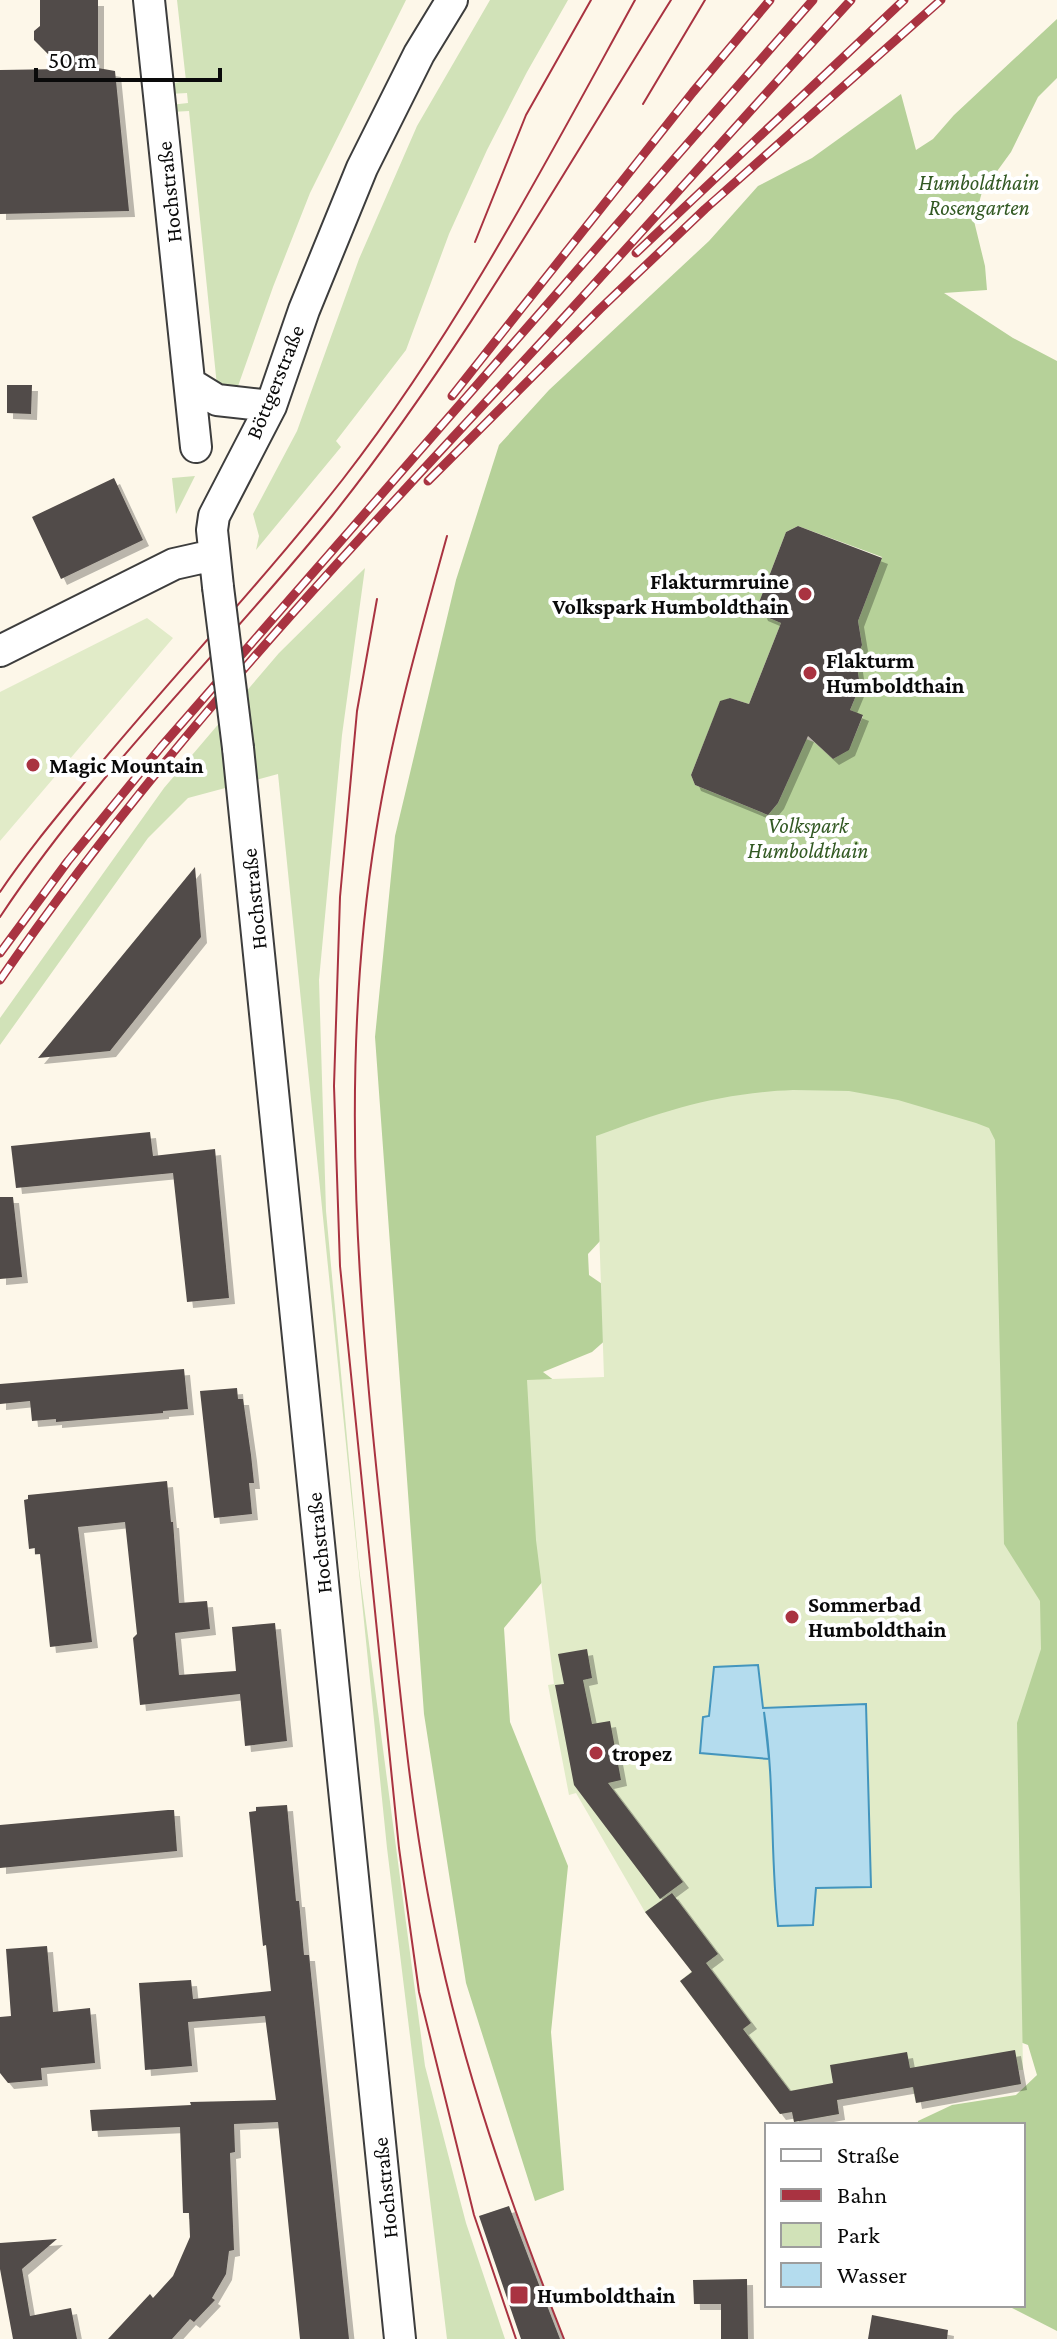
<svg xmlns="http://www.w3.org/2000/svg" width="1057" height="2339" font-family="'Crimson Pro',serif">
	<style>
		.green { fill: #d1e2b8 }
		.forest { fill: #b6d199; fill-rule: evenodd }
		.pitch { fill: #e1ebc8 }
		.water { fill: #b4dcee; stroke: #4395bd; stroke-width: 2 }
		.building { fill: #514b48; filter: url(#shadow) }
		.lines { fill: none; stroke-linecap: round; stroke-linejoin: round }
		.minor-casing { stroke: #3d3d3d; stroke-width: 34 }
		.minor { stroke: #fff; stroke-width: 30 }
		.tram { stroke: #a93341; stroke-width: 2 }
		.rail-casing { stroke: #a93341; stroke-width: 9 }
		.rail { stroke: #fff; stroke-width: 6; stroke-dasharray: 18; stroke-linecap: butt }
		.minor-bridge-casing { stroke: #3d3d3d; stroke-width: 34; stroke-linecap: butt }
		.minor-bridge { stroke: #fff; stroke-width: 30 }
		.poi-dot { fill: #a93341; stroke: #fff; stroke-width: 3 }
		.labels { text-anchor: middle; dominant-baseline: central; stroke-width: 8; stroke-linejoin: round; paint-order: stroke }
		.park-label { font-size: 22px; font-style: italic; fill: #325923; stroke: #fff }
		.street-label { font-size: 22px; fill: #0a0a0a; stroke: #fff }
		.poi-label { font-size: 22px; font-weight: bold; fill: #0a0a0a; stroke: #fff; text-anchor: start }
	</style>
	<defs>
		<filter id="shadow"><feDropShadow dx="6" dy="6" stdDeviation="0" flood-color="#0004"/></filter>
	</defs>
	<rect width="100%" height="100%" fill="#fdf7e9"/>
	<path class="green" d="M177 0H406L310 193 273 287 237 389 217 386 189 111 171 112 170 105 188 103 187 93 169 94 167 84 186 81Z
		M490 0H568L527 72 487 150 449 234 406 350 336 441 341 447 256 550 259 536 253 514 297 431 359 259 417 126Z
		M195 476 176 514 172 478Z
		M365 568 342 735 319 980 326 1211 359 1568 425 2066 466 2223 505 2339H447L387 1848 278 774 188 798 148 838 0 1045V1018L164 788 279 653Z"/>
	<path class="forest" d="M1057 19V78L1038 97 1011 152 982 192 974 221 985 266 987 290 944 293 1013 338 1057 361V2331L1006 2305H1023V2125H918V2121L952 2105 1016 2095 1037 2075 1028 2045 1007 2037 614 1226 588 1254 589 1275 621 1297 625 1323 592 1352 543 1372 575 1396 567 1552 504 1628 510 1722 568 1866 551 2032 564 2190 535 2201 466 1983 424 1714 375 1037 395 836 456 580 499 445 549 390 709 241 758 186 812 158 901 94 916 150 933 139 954 115ZM798 526 882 557 858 621 862 645 856 660 860 686 850 710 863 716 849 749 833 759 814 742 806 739 778 803 768 815 695 785 691 775 720 702 730 698 749 704 781 623 762 615 758 605 786 532Z"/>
	<path class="pitch" d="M147 618 173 638 0 841V692Z
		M793 1090 849 1091 898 1100 976 1123 989 1128 995 1140 1004 1544 1040 1601 1041 1649 1017 1723 1023 2070H1018L1021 2084 916 2103 912 2087 837 2100 839 2114 794 2122 792 2112 780 2114 680 1981 692 1971 645 1912 576 1793 569 1795 548 1685 554 1684 536 1540 527 1380 604 1377 596 1136C666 1110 718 1093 793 1090Z"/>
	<path class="water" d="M758 1665 763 1708 866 1704 871 1887 816 1888 813 1925 778 1926C770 1855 775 1783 764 1712L769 1759 700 1753 703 1717 709 1716 714 1667Z"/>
	<path class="building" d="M40 0H98V68L115 71 129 211 0 214V70L63 69 34 40V31L40 26Z
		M7 385H32L31 414 7 413Z
		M114 478 143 540 61 579 32 517Z
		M798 526 882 558 858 621 862 645 856 660 860 686 850 710 863 715 849 750 833 759 808 736 778 803 768 815 695 785 691 775 720 701 730 698 749 704 781 623 762 615 758 605 786 532Z
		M195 867 201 937 110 1051 38 1058Z
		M150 1132 153 1156 215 1149 229 1298 187 1302 173 1173 16 1188 11 1146Z
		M0 1197H13L22 1277 0 1279Z
		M184 1369 188 1409 163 1411V1413L56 1422V1419L32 1421 30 1401 0 1404V1384Z
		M237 1388 238 1399H243L251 1455 254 1483H249L252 1514 214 1518 200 1391Z
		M167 1481 171 1522H173L179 1603 207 1601 210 1629 175 1633 179 1675 236 1671 232 1627 275 1623 287 1741 245 1746 240 1694 140 1705 133 1638 137 1634 125 1522 78 1527 92 1642 50 1647 40 1554H35V1548L29 1549 24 1500 28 1499V1495Z
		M587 1649 592 1678 583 1680 592 1724 610 1721 621 1780 608 1783 683 1882 660 1899 574 1785 555 1685 564 1684 558 1654Z
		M287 1805 296 1901H299L304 1955H309L349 2339H300L278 2122 234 2124 235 2152 230 2153 234 2250 229 2251 226 2274 212 2298 215 2300 194 2322 190 2319 172 2339H108L150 2294 153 2298 173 2276 190 2237 189 2213H183L180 2127 92 2131 90 2110 191 2105 190 2102 276 2100 265 2016 188 2022 192 2066 145 2070 139 1983 191 1980 193 1999 271 1991 266 1945 263 1946 249 1812 256 1811V1807Z
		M168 1810H174L177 1851 0 1868V1825Z
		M672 1893 718 1954 706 1963 751 2023 743 2029 790 2091 833 2083 830 2065 907 2052 910 2068 1015 2050 1021 2084 916 2103 913 2087 837 2100 839 2114 794 2122 792 2112 780 2114 680 1981 692 1972 645 1912Z
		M47 1946 53 2012 90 2008 95 2063 41 2068 42 2080 8 2083 0 2073V2017L11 2016 6 1949Z
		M509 2206 536 2277 560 2339H521L479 2216Z
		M57 2239 22 2269 30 2316 71 2308 77 2339H13L0 2269V2243Z
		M747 2279 748 2339H721V2304H694L693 2280Z
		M872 2315 948 2330 947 2339H868Z"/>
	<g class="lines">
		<g class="minor-casing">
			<path id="minor" d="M149 0 196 447
				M191 384 217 400 271 406
				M218 587 212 530 214 516 271 406 304 310 362 168 419 54 452 0
				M0 651 174 564 214 555
				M238 748 400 2339"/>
		</g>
		<use href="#minor" class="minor"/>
		<path class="tram" d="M643 104 705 0
			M475 242 526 115 591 0
			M447 536C420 634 392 731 376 832 336 1077 360 1324 387 1568 400 1688 410 1808 434 1926 462 2067 511 2205 564 2339
			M377 599 357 711 340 897 334 1086 340 1266 399 1848 419 1992 474 2215 516 2339
			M0 892C24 856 53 821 81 787 166 683 260 585 343 479 458 331 545 164 635 0
			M0 917C96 772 223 651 332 516 460 355 562 174 671 0"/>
		<g class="rail-casing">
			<path id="rail" d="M636 253 904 0
				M452 396 693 92 770 0
				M428 481 600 309 705 209 941 0
				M0 953 68 861 161 747 813 0
				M0 980C153 758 339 560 522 363 633 243 741 120 851 0"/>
		</g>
		<use href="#rail" class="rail"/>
		<g class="minor-bridge-casing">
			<path id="minor-bridge" d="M218 587 238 748"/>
		</g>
		<use href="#minor-bridge" class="minor-bridge"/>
	</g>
	<g class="poi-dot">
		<circle cx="805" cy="594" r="8"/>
		<circle cx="810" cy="673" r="8"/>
		<circle cx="33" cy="765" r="8"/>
		<circle cx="792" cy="1617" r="8"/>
		<circle cx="596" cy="1753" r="8"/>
		<rect x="509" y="2285" width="20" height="20" rx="4"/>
	</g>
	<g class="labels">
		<g class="park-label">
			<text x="979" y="182">Humboldthain<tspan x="979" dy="25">Rosengarten</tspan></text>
			<text x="808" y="825">Volkspark<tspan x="808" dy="25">Humboldthain</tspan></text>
		</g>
		<g class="street-label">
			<text transform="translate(169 192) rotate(-96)">Hochstraße</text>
			<text transform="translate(275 382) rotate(-68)">Böttgerstraße</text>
			<text transform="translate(254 899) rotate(-96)">Hochstraße</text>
			<text transform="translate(319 1543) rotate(-96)">Hochstraße</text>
			<text transform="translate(385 2188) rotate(-96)">Hochstraße</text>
		</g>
		<g class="poi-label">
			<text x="789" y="581" text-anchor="end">Flakturmruine<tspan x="789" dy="25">Volkspark Humboldthain</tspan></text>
			<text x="826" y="660">Flakturm<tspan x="826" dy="25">Humboldthain</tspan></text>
			<text x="49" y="765">Magic Mountain</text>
			<text x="808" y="1604">Sommerbad<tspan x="808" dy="25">Humboldthain</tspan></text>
			<text x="612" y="1753">tropez</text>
			<text x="537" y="2295">Humboldthain</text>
		</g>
	</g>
	<rect x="765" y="2123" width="260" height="184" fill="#ffffff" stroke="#9d9d9d" stroke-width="2"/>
	<rect x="781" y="2149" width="40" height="12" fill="#ffffff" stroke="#9d9d9d" stroke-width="2"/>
	<text x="837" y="2163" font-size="24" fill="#0a0a0a">Straße</text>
	<rect x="781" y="2189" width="40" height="12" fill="#a93341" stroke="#9d9d9d" stroke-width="2"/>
	<text x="837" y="2203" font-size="24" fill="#0a0a0a">Bahn</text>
	<rect x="781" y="2223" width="40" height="24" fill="#d1e2b8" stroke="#9d9d9d" stroke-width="2"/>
	<text x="837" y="2243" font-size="24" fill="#0a0a0a">Park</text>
	<rect x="781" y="2263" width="40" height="24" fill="#b4dcee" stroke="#9d9d9d" stroke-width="2"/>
	<text x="837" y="2283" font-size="24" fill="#0a0a0a">Wasser</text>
	<path d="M36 68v12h184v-12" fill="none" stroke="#0a0a0a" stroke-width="4"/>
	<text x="48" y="68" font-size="24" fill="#0a0a0a" stroke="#ffffff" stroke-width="6" paint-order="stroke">50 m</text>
</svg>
